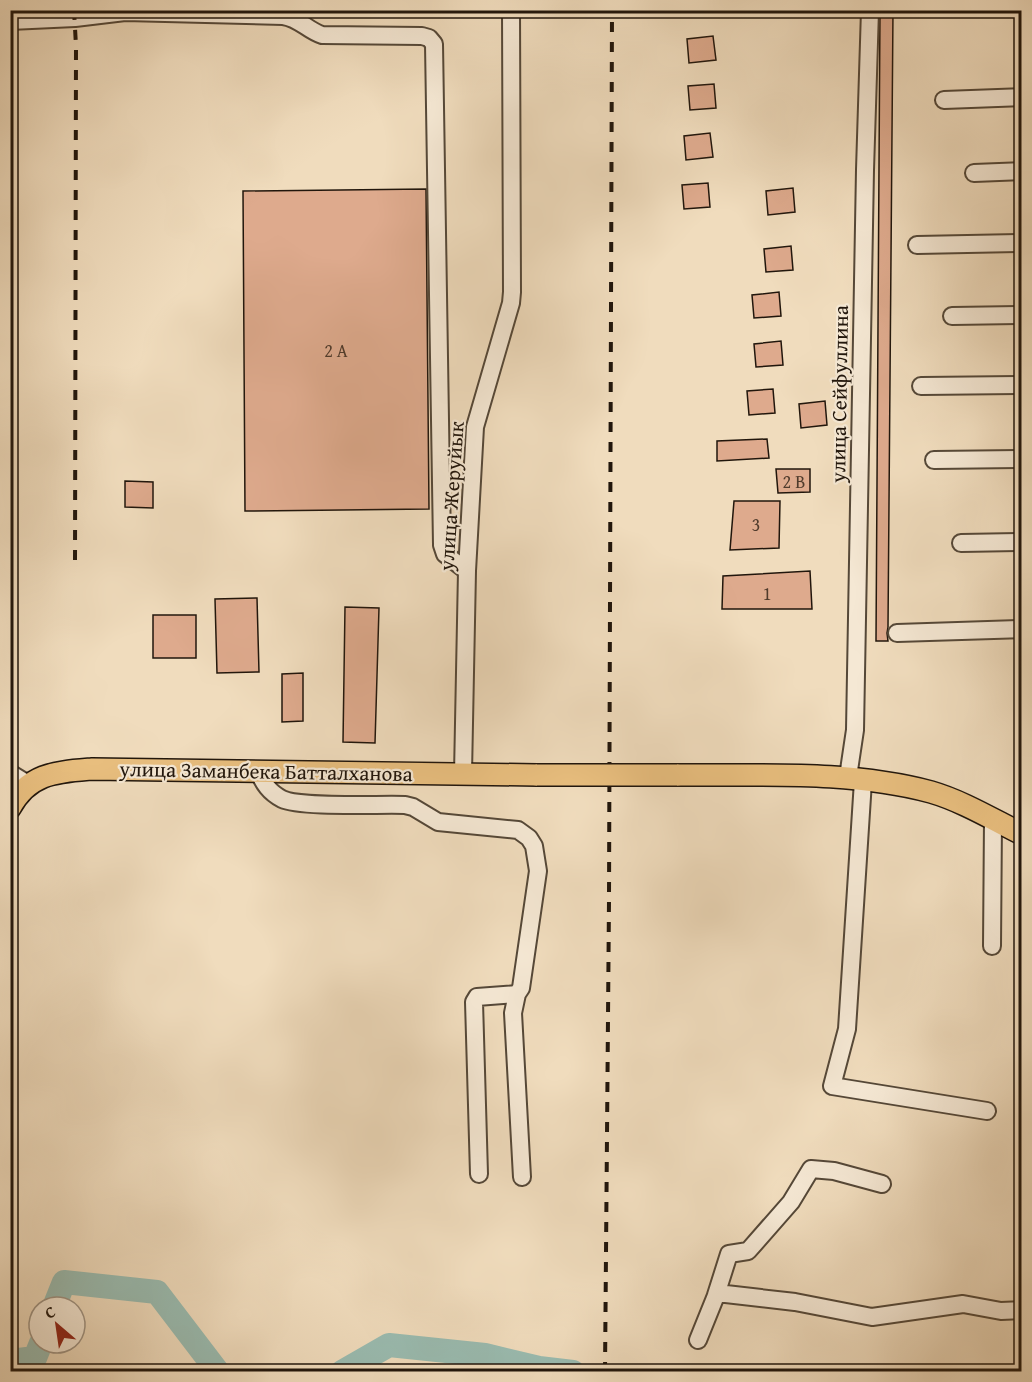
<svg xmlns="http://www.w3.org/2000/svg" width="1032" height="1382" font-family="'Gentium Book Plus',serif">
	<style>
		.lines { fill: none; stroke-linecap: round; stroke-linejoin: round }
		.river { stroke: #9abcb1; stroke-width: 24 }
		.building { fill: #deaa8d; stroke: #21160c; stroke-width: 1.5 }
		.minor-casing { stroke: #554838; stroke-width: 20 }
		.major-casing { stroke: #21160c; stroke-width: 24 }
		.minor { stroke: #f5e8d4; stroke-width: 16 }
		.major { stroke: #e8be7e; stroke-width: 21 }
		.rail { stroke: #21160c; stroke-width: 4; stroke-dasharray: 10 10; stroke-linecap: butt }
		.major-bridge-casing { stroke: #21160c; stroke-width: 24; stroke-linecap: butt }
		.major-bridge { stroke: #e8be7e; stroke-width: 21 }
		.labels { text-anchor: middle; dominant-baseline: central; stroke-width: 4.5; stroke-linejoin: round; paint-order: stroke }
		.number-label { font-size: 18px; fill: #503b2c }
		.street-label { font-size: 21px; fill: #21160c; stroke: #f5e8d4 }
	</style>
	<rect width="100%" height="100%" fill="#f0dcbd"/>
	<filter id="stains"><feTurbulence type="fractalNoise" baseFrequency=".00333" numOctaves="4"/><feColorMatrix values="0 0 0 0 .2 0 0 0 0 .09 0 0 0 0 .02 0 0 0 .5 -.17"/></filter>
	<radialGradient id="worn" r=".72"><stop offset=".6" stop-color="#630" stop-opacity="0"/><stop offset="1" stop-color="#630" stop-opacity=".3"/></radialGradient>
	<g class="lines">
		<path class="river" d="M54 1307 64 1282 157 1292 218 1372
			M10 1361 35 1358 41 1343
			M342 1372 389 1345 485 1355 539 1368 573 1372"/>
	</g>
	<path class="building" d="M880 10H893L888 627 887 633 888 641H876Z
		M713 36 716 60 689 63 687 39Z
		M714 84 716 108 690 110 688 86Z
		M710 133 713 157 686 160 684 136Z
		M708 183 710 207 684 209 682 185Z
		M793 188 795 212 768 215 766 191Z
		M426 189 429 509 245 511 243 191Z
		M791 246 793 270 766 272 764 249Z
		M779 292 781 316 754 318 752 295Z
		M781 341 783 365 756 367 754 344Z
		M773 389 775 413 749 415 747 391Z
		M825 401 827 425 801 428 799 404Z
		M767 439 769 458 717 461V441Z
		M776 469H810V492L778 493Z
		M125 481 153 482V508L125 507Z
		M734 501H780L779 548 730 550Z
		M810 571 812 609H722L723 576Z
		M257 598 259 672 217 673 215 599Z
		M345 607 379 608 375 743 343 742Z
		M153 615H196V658H153Z
		M303 673V721L282 722V674Z"/>
	<g class="lines">
		<g class="minor-casing">
			<path id="minor" d="M125 12 283 16C299 18 307 30 322 35L422 36 429 38 434 44 442 545 445 554 467 571
				M10 21 75 18 125 12V10
				M944 100 1022 97
				M974 173 1022 171
				M917 245 1022 243
				M952 316 1022 315
				M921 386 1022 385
				M934 460 1022 459
				M961 543 1022 542
				M897 633 1022 629
				M258 771C264 784 269 792 282 799 301 808 380 804 405 805L413 807 438 822 518 830 529 838 534 846 538 871 521 988 517 994 513 1013 522 1177
				M10 773 28 784
				M463 774 467 571 475 427 511 303 512 292 511 10
				M848 777 855 730 865 170 870 10
				M863 781 847 1029 832 1086 987 1111
				M992 946 993 820
				M479 1174 474 1002 477 997 517 994
				M716 1295 729 1254 748 1251 791 1202 811 1169 834 1171 882 1184
				M698 1340 717 1293 795 1302 872 1317 963 1304 1001 1311 1022 1310"/>
		</g>
		<g class="major-casing">
			<path id="major" d="M677 775C761 776 849 770 931 792 962 801 992 819 1022 834
				M10 808C29 773 56 772 92 769L537 775"/>
		</g>
		<use href="#minor" class="minor"/>
		<use href="#major" class="major"/>
		<path class="rail" d="M74 10 76 46 75 567
			M605 1372 609 900 612 10"/>
		<g class="major-bridge-casing">
			<path id="major-bridge" d="M537 775H677"/>
		</g>
		<use href="#major-bridge" class="major-bridge"/>
	</g>
	<g class="labels">
		<g class="number-label">
			<text x="336" y="350">2 А</text>
			<text x="794" y="481">2 В</text>
			<text x="756" y="524">3</text>
			<text x="767" y="593">1</text>
		</g>
		<g class="street-label">
			<text transform="translate(839 394) rotate(-89)">улица Сейфуллина</text>
			<text transform="translate(451 496) rotate(-86)">улица Жеруйык</text>
			<text transform="translate(266 771) rotate(1)">улица Заманбека Батталханова</text>
		</g>
	</g>
	<rect width="1032" height="1382" fill="none" stroke="#f0dcbd" stroke-width="36"/>
	<rect x="12" y="12" width="1008" height="1358" fill="none" stroke="#21160c" stroke-width="3"/>
	<rect x="18" y="18" width="996" height="1346" fill="none" stroke="#21160c" stroke-width="1.5"/>
	<g transform="translate(57 1325) rotate(331)"><circle r="28" fill="#f5e8d4" stroke="#a09484" stroke-width="1.5"/>
	<path d="M0-4.5L10 22L0 15L-10 22Z" fill="#8f2418"/>
	<text y="-9" font-size="16" font-weight="bold" text-anchor="middle" fill="#21160c">С</text>
	</g>
	<rect width="100%" height="100%" filter="url(#stains)"/>
	<rect width="100%" height="100%" fill="url(#worn)"/>
</svg>
